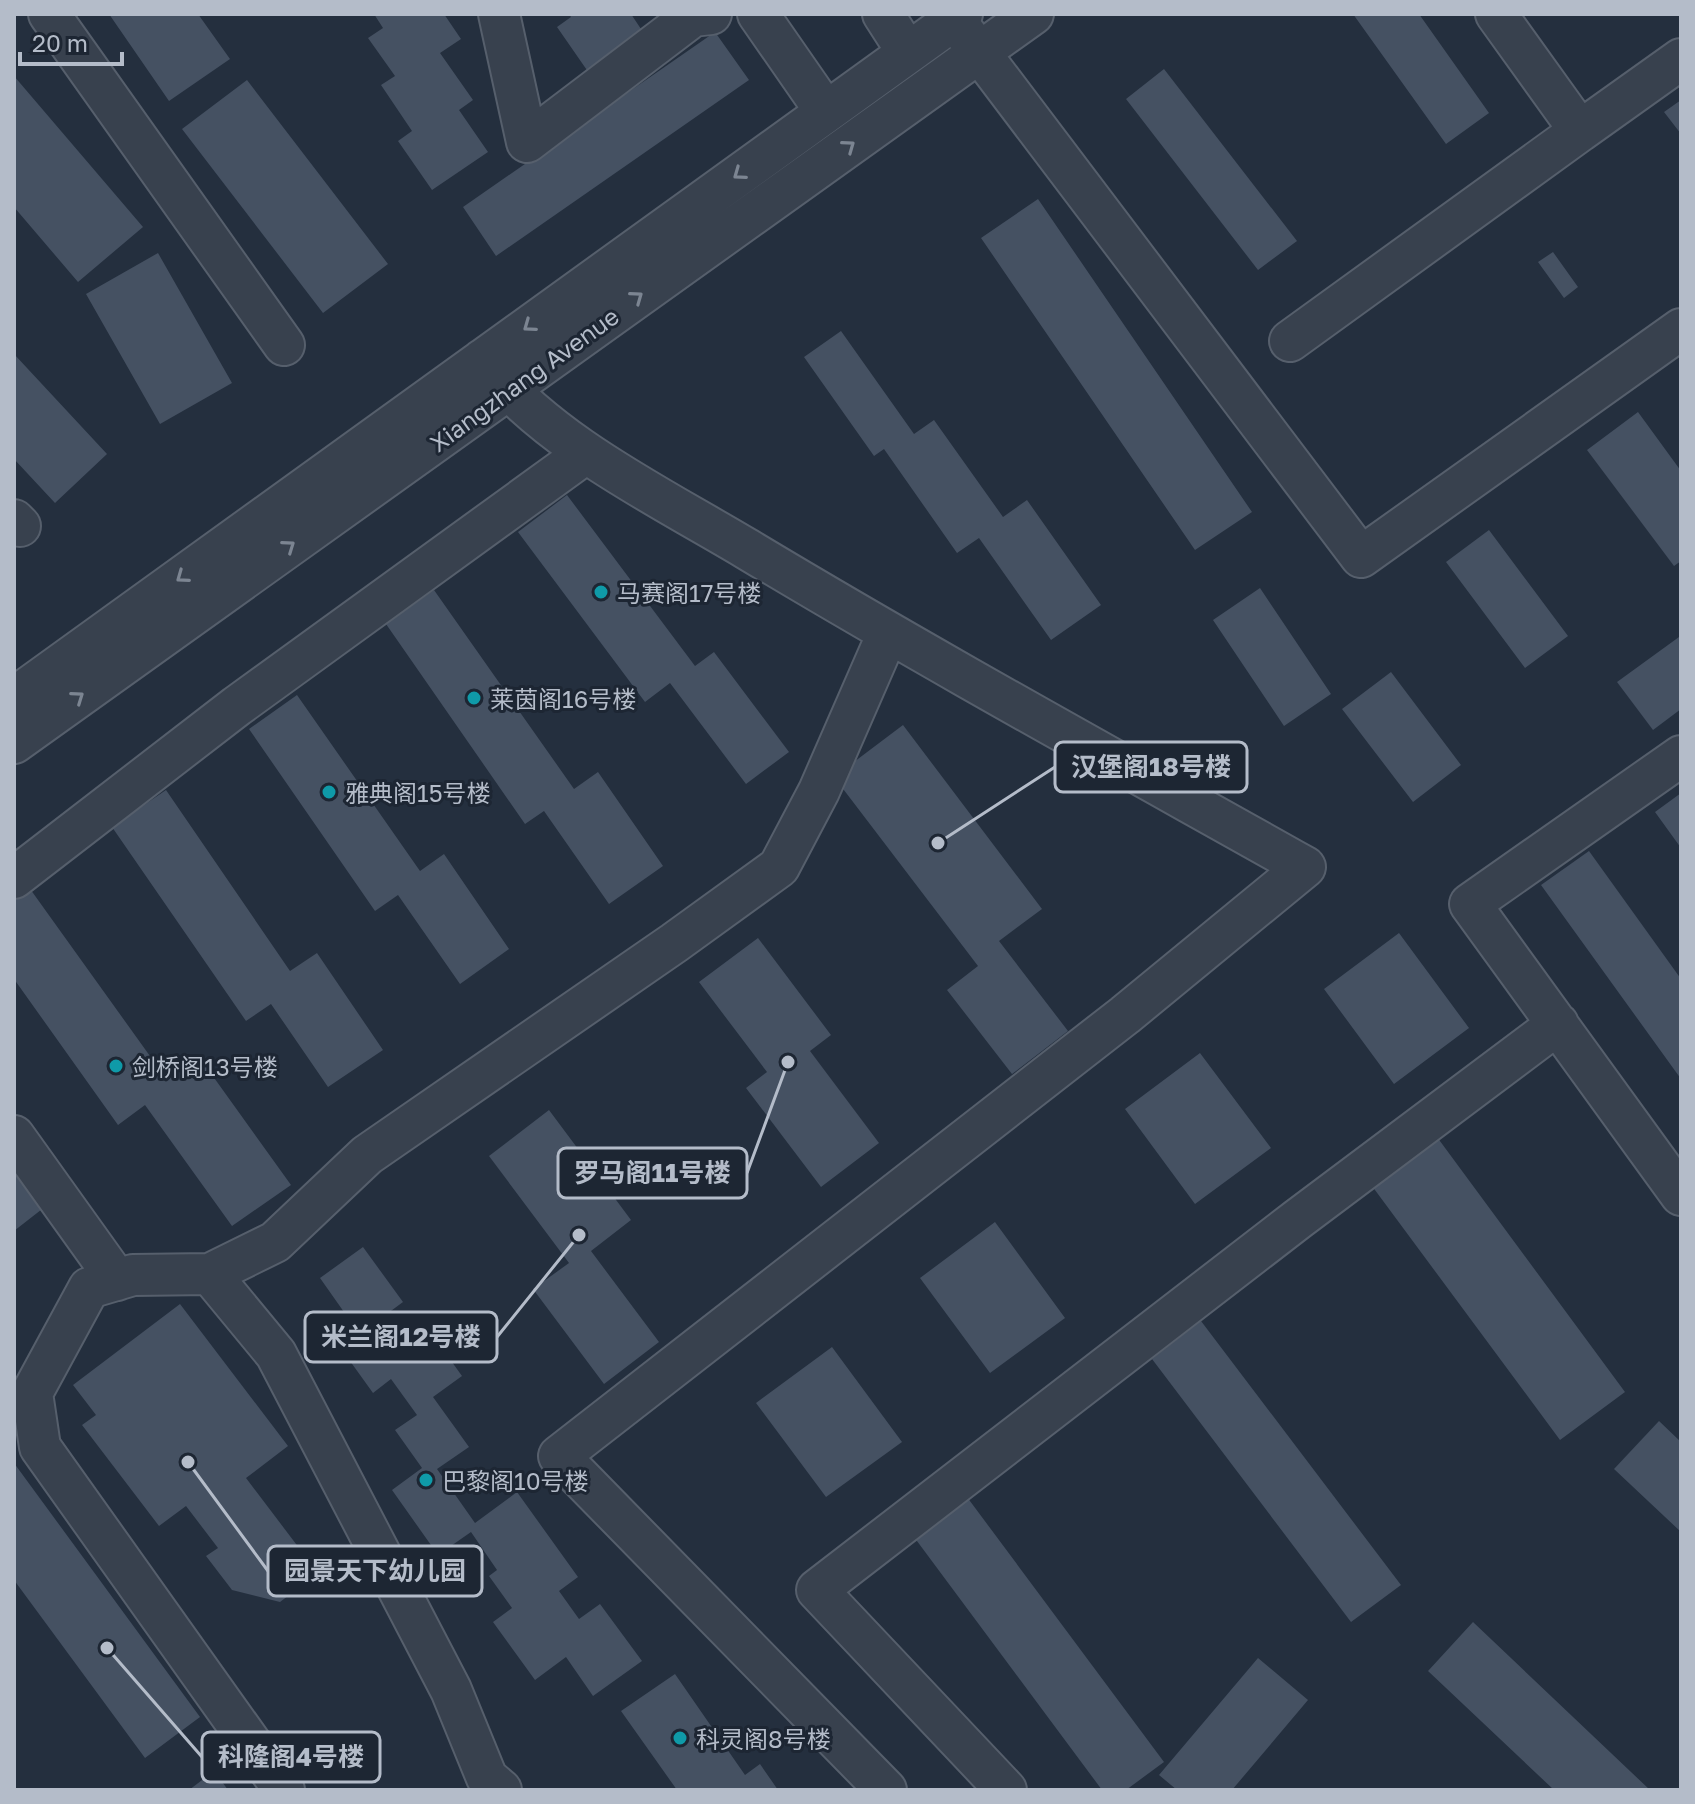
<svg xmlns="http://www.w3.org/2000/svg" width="1695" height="1804" font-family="'Golos Text','Noto Sans SC',sans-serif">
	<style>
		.building { fill: #455162 }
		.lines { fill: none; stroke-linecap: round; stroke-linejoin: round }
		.minor-casing { stroke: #565f6c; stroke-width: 44 }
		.minor { stroke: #38414e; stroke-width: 40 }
		.oneway { stroke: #7c8592 }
		.culture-dot { fill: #0f9aa8; stroke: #1d2633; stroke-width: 3 }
		.labels { text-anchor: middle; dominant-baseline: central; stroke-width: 6; stroke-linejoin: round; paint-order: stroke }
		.street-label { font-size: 24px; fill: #b4bcc9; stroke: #1d2633 }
		.poi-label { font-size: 24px; fill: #b4bcc9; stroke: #1d2633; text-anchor: start }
		.leader { fill: none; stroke: #b4bcc9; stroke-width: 3 }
		.callout-dot { fill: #b4bcc9; stroke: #1d2633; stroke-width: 3 }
		.callout { fill: #1d2633; stroke: #b4bcc9; stroke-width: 3 }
		.callout-label { font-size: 26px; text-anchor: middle; font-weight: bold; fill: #b4bcc9 }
	</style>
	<rect width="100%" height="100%" fill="#242f3e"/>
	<path class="building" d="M109 14H198L230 59 169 101Z
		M374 14H444L461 39 440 53 473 100 459 110 488 152 432 190 398 141 412 131 381 85 395 76 368 38 383 28Z
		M569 14H631L647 38 591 76 557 27 571 17Z
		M1353 14H1419L1489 113 1446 144Z
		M715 32 749 80 496 256 463 207Z
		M1164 69 1297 241 1258 270 1126 99Z
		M14 76 143 227 78 282 14 207Z
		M247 80 388 264 323 313 182 129Z
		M1681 100V134L1664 112Z
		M1038 199 1252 512 1195 550 981 238Z
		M1553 252 1578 287 1564 298 1538 262Z
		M158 253 232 383 160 424 86 294Z
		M841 331 914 434 934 420 1003 517 1027 500 1101 605 1051 640 979 538 957 553 884 449 874 456 804 357Z
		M14 354 107 454 55 503 14 459Z
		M1638 412 1681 471V561L1674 566 1587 450Z
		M567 495 695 666 714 652 789 752 746 784 670 683 645 702 518 532Z
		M1489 530 1568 636 1525 668 1446 562Z
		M1260 588 1331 694 1284 726 1213 620Z
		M434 590 574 789 598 772 663 866 609 904 544 811 525 824 386 624Z
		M1679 637 1681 639V709L1653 730 1617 682Z
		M1391 672 1461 765 1413 802 1342 709Z
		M297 695 420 871 444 854 509 949 460 984 398 895 375 911 249 729Z
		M903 725 1042 909 999 941 1068 1031 1012 1074 947 990 978 966 834 777Z
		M166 790 290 971 317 953 383 1050 328 1087 271 1004 246 1021 112 827Z
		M1681 793V848L1655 812Z
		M1589 851 1681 979V1079L1541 885Z
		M28 886 165 1077 197 1054 291 1185 232 1226 145 1105 118 1125 14 979V896Z
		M1399 933 1469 1028 1394 1084 1324 989Z
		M758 938 831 1035 810 1051 879 1143 821 1187 746 1088 767 1072 699 982Z
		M1200 1053 1271 1148 1195 1204 1125 1109Z
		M549 1110 631 1220 591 1251 659 1342 604 1384 533 1289 569 1263 489 1156Z
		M1437 1137 1625 1392 1560 1440 1372 1186Z
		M14 1164 46 1206 14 1231Z
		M995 1222 1065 1318 990 1373 920 1278Z
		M363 1247 403 1302 376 1322 402 1360 434 1337 462 1376 433 1397 469 1447 437 1469 475 1523 517 1492 578 1577 559 1591 579 1619 600 1604 642 1661 593 1696 566 1657 535 1680 493 1622 512 1608 489 1576 497 1570 471 1532 438 1555 392 1490 422 1468 395 1430 417 1415 391 1379 373 1393 332 1336 351 1322 320 1278Z
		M180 1304 288 1446 246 1478 318 1573 280 1602 232 1590 206 1556 218 1548 186 1506 159 1526 82 1425 96 1415 73 1385Z
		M1201 1321 1401 1585 1351 1622 1152 1359Z
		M832 1347 902 1442 826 1497 756 1403Z
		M1659 1421 1681 1442V1532L1614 1469Z
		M14 1463 200 1717 145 1758 14 1580Z
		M967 1497 1164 1762 1126 1790H1102L914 1537Z
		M1473 1622 1650 1790H1554L1428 1671Z
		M1258 1658 1308 1700 1232 1790H1177L1159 1775Z
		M675 1674 745 1775 760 1764 778 1790H677L621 1711Z
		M214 1771 228 1790H189Z"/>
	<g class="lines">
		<g class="minor-casing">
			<path id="minor" d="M49 14 284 345
				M499 14 527 142 693 16 711 14
				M758 14 826 112
				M883 14 908 53
				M1496 14 1580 131 1681 59
				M964 32 1361 557 1681 329
				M1290 341 1580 131
				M482 360C550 444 655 494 747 549 930 659 1118 762 1305 867L1125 1015 559 1456 886 1790
				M14 520 20 526
				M14 698 962 14
				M14 743 1033 14
				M1681 756 1470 904 1681 1195
				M14 878 237 706 586 453
				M14 1136 117 1280
				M210 1274 276 1354 451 1690 487 1778 501 1790
				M284 1790 40 1447 32 1393 89 1288 133 1275 210 1274 275 1242 367 1155 674 943 779 867 819 791 888 633
				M1006 1790 817 1590 1298 1219 1558 1024"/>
		</g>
		<use href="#minor" class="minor"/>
	</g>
	<defs><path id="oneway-chevron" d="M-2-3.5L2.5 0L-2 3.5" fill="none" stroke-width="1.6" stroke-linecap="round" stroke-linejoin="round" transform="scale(2)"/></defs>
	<g class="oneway">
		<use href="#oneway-chevron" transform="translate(849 146) rotate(-36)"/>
		<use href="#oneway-chevron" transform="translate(739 174) rotate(144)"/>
		<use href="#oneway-chevron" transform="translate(637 297) rotate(-36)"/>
		<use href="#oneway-chevron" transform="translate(529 326) rotate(144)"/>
		<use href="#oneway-chevron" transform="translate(289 546) rotate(-35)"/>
		<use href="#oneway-chevron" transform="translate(182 577) rotate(144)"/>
		<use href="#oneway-chevron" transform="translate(78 697) rotate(-35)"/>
	</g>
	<g class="culture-dot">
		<circle cx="601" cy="592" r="8"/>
		<circle cx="474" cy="698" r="8"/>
		<circle cx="329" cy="792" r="8"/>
		<circle cx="116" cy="1066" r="8"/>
		<circle cx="426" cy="1480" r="8"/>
		<circle cx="680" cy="1738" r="8"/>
	</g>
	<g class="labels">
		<g class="street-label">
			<text transform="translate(524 379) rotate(-36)">Xiangzhang Avenue</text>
		</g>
		<g class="poi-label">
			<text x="617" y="592">马赛阁17号楼</text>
			<text x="490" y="698">莱茵阁16号楼</text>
			<text x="345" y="792">雅典阁15号楼</text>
			<text x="132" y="1066">剑桥阁13号楼</text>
			<text x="442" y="1480">巴黎阁10号楼</text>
			<text x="696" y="1738">科灵阁8号楼</text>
		</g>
	</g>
	<path class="leader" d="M938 843L1055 767M788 1062L747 1173M579 1235L497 1337M188 1462L268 1571M107 1648L202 1757"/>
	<g class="callout-dot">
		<circle cx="938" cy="843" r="8"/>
		<circle cx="788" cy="1062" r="8"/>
		<circle cx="579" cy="1235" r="8"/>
		<circle cx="188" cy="1462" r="8"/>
		<circle cx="107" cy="1648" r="8"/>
	</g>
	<g class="callout">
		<rect x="1055" y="742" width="192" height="50" rx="8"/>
		<rect x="558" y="1148" width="189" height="50" rx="8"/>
		<rect x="305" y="1312" width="192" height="50" rx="8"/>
		<rect x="268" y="1546" width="214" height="50" rx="8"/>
		<rect x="202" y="1732" width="178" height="50" rx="8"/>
	</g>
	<g class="callout-label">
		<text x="1151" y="776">汉堡阁18号楼</text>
		<text x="652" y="1182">罗马阁11号楼</text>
		<text x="401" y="1346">米兰阁12号楼</text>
		<text x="375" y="1580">园景天下幼儿园</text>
		<text x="291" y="1766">科隆阁4号楼</text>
	</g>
	<rect width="1695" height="1804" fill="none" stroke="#b4bcc9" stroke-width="32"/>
	<path d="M20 52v12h102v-12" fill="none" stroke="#b4bcc9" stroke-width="4"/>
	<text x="32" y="52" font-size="24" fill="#b4bcc9" stroke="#1d2633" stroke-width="6" paint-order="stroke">20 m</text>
</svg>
